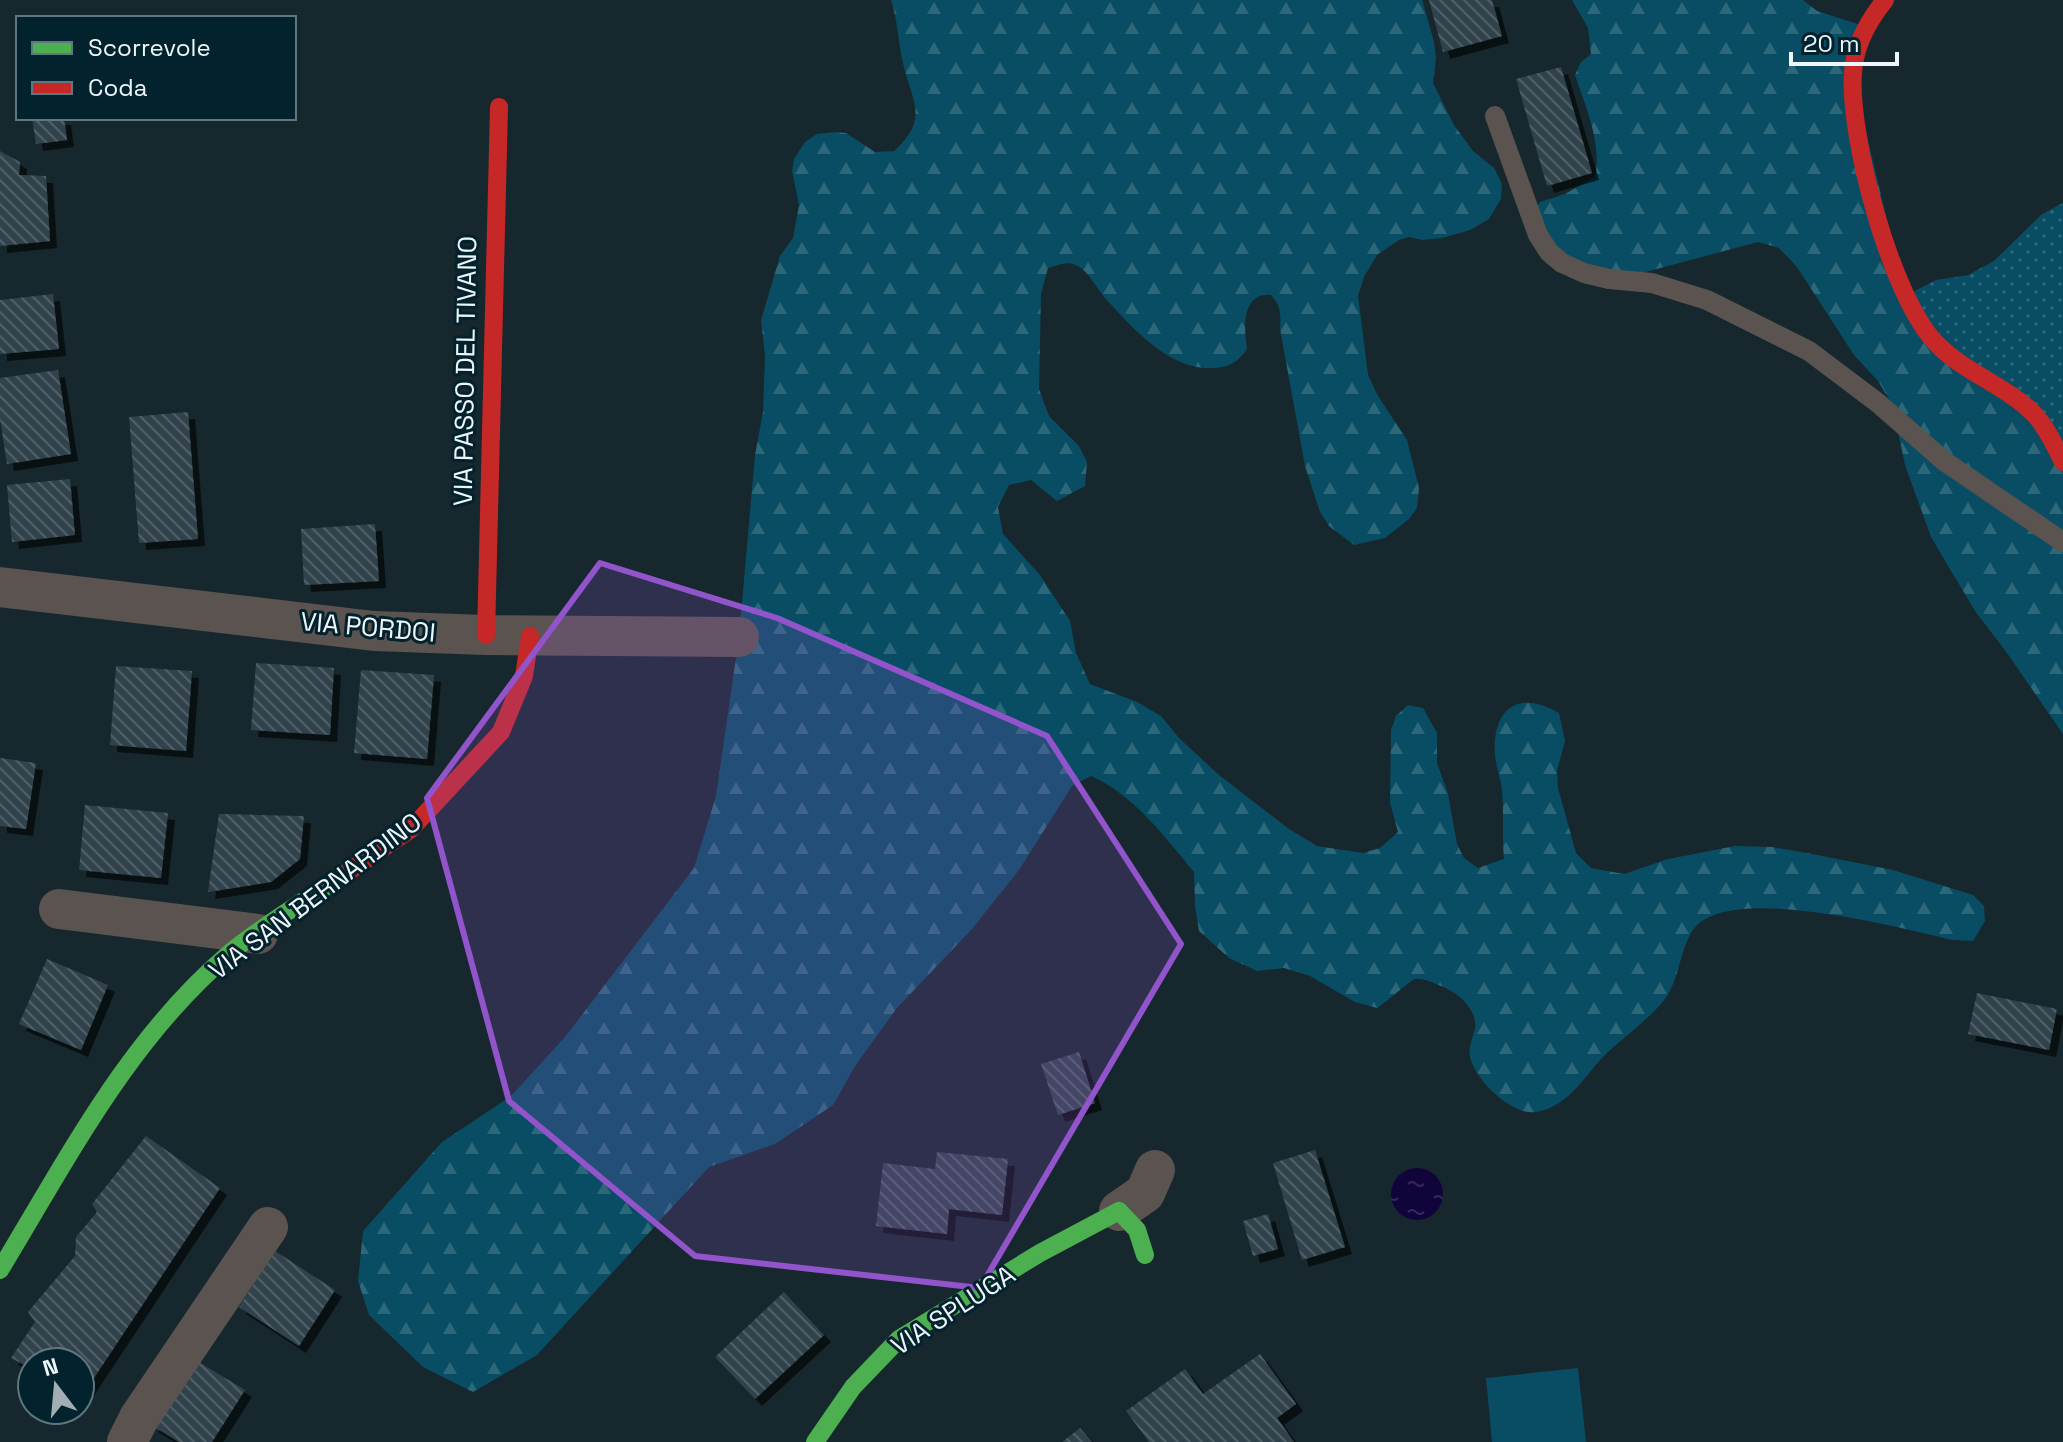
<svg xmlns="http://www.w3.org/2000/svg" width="2063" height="1442" font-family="'Space Grotesk',sans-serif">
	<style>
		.grass { fill: url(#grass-dots) }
		.forest { fill: url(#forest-firs) }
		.garden { fill: #084d63 }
		.water { fill: url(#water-ripples) }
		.building { fill: url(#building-back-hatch); filter: url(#shadow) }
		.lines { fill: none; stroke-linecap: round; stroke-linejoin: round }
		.lane { stroke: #5a534f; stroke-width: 20 }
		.street { stroke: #5a534f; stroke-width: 40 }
		.fast { stroke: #4caf50; stroke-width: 18 }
		.jam { stroke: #c62828; stroke-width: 18 }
		.marked { fill: #9254cb; fill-opacity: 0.2; stroke: #9254cb; stroke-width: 6; stroke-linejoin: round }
		.labels { text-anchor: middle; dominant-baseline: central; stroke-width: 6; stroke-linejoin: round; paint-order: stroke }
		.street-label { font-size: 26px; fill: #eef6fa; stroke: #02222e }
	</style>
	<defs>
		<pattern id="grass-dots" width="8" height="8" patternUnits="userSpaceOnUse" patternTransform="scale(2)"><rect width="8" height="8" fill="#084d63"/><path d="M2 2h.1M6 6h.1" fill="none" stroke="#2c677a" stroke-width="1.8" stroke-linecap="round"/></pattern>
		<pattern id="forest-firs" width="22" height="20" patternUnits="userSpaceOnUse" patternTransform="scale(2)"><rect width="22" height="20" fill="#084d63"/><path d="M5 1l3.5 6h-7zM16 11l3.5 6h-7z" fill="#2c677a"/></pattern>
		<pattern id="water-ripples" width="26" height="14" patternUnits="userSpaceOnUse" patternTransform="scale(2)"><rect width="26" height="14" fill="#11043a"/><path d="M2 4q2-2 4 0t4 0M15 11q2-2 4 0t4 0" fill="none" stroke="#342957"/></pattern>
		<pattern id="building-back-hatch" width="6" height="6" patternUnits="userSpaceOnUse" patternTransform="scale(2)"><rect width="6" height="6" fill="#32434d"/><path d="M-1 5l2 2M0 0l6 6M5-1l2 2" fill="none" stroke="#505f68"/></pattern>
		<filter id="shadow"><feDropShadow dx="7" dy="7" stdDeviation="0" flood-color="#0009"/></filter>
	</defs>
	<rect width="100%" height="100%" fill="#16272e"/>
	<path class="grass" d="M2063 203V462L1905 296 1936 280 1968 275 1994 261 2042 214Z"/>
	<path class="forest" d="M891 0H1422L1434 42 1436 58 1433 83 1454 125 1473 151 1494 168 1502 184 1501 199 1489 219 1470 230 1442 238 1422 240 1409 237 1399 240 1377 255 1364 277 1358 296 1368 375 1378 396 1407 440 1419 488 1417 508 1409 519 1385 538 1354 545 1329 526 1320 512 1305 466 1280 329C1281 314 1281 306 1271 295 1241 292 1244 330 1247 349 1236 365 1225 369 1205 368 1167 366 1131 327 1106 299 1097 289 1089 272 1078 266 1067 260 1059 265 1048 268L1041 294 1039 389 1049 416 1079 446 1087 462 1085 486 1057 501 1031 480 1009 485 998 507 1003 534 1040 575 1070 621 1076 653 1090 684 1137 702 1161 716 1179 738 1219 775 1289 829 1317 846 1363 853 1380 848 1398 832 1390 803 1391 730 1396 716 1408 705 1423 708 1437 733V763L1448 794 1457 844 1464 858 1478 868 1504 859C1502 837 1504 814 1502 791 1501 779 1496 767 1495 755 1492 709 1518 689 1559 713L1565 741 1557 771 1558 788 1576 853 1591 868 1624 874 1668 859 1735 846 1773 847 1807 853 1893 870 1973 895 1984 906 1985 921 1973 941 1953 940C1899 928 1740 885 1697 925 1681 941 1681 974 1667 996 1653 1017 1619 1040 1601 1059 1582 1080 1567 1107 1536 1112 1512 1116 1475 1080 1470 1057 1468 1048 1473 1037 1475 1028 1477 1009 1459 994 1444 987 1435 984 1424 977 1415 979 1409 981 1387 1002 1377 1008L1355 1002 1310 976 1284 968 1257 971 1229 958 1199 931 1195 906 1194 872C1164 836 1134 795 1091 776L1072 786 1019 870 972 929 897 1008 855 1066 833 1105 775 1144 709 1167 537 1355 473 1392 423 1367 369 1315 358 1281 363 1231 442 1142 511 1096 565 1037 694 868 716 796 739 637 755 455 763 412 765 356 761 320 780 256 793 238 799 205 792 171 794 159 805 142 817 134 836 132 846 133 875 152 894 151C930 118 912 102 903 63 898 42 898 21 891 0Z
		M1572 0H1803L1817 11 1864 26 1852 73 1905 296 2063 462V734L2007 653 1975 611 1931 537 1905 465 1892 404 1878 381 1854 355 1797 267 1779 248 1758 242 1638 274 1616 275 1559 255 1534 210 1540 202 1565 194 1595 177C1602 144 1586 107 1575 75L1581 62 1591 54 1588 28Z"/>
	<path class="garden" d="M1578 1368 1586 1442H1492L1486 1378Z"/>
	<path class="water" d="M1391 1194a26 26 0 1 1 52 0a26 26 0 1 1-52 0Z"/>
	<path class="building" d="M1429 0H1492L1502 36 1443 52Z
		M1561 67 1592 173 1547 186 1516 79Z
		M32 118H64L67 140 36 144Z
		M0 151 20 162 19 175 46 176 50 241 0 246Z
		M53 294 59 349 0 354V300Z
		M58 370 71 454 7 464 0 419V378Z
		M188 412 198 539 139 543 129 417Z
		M70 479 75 535 12 542 7 485Z
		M375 524 379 581 304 585 301 529Z
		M256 663 334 668 330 735 251 730Z
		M116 666 192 671 186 751 110 745Z
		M361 670 434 675 427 759 354 753Z
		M0 758 36 763 26 829 0 826Z
		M85 805 168 813 161 878 79 870Z
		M219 814 304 816 300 859 271 882 208 892Z
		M47 959 108 985 81 1050 19 1024Z
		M1977 993 2057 1009 2049 1050 1968 1034Z
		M1079 1052 1095 1103 1058 1115 1041 1064Z
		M146 1136 220 1188 82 1396 80 1395V1362H32V1369L11 1358 35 1322 28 1312 75 1256 76 1237 97 1212 92 1204Z
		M1315 1150 1345 1247 1302 1260 1273 1163Z
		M937 1152 1008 1159 1002 1215 949 1209 947 1234 876 1226 883 1163 935 1169Z
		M1268 1214 1278 1249 1253 1256 1243 1221Z
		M275 1251 335 1290 299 1346 239 1307Z
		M784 1292 824 1335 755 1399 715 1357Z
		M1260 1354 1296 1404 1277 1418 1294 1442H1149L1126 1411 1185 1369 1203 1394Z
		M192 1358 245 1390 212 1442H179L151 1425Z
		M1080 1428 1092 1442H1062Z"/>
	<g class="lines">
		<path class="lane" d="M1495 116 1538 235 1549 252 1562 263 1584 273 1609 279 1652 283 1707 300 1809 351 1878 403 1944 461 2063 542"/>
		<path class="street" d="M0 587 374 631 486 635 739 637
			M59 909 258 934
			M1119 1211 1145 1193 1155 1170
			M127 1442 139 1418 268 1227"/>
		<path class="fast" d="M0 1270C68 1158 129 1038 231 952 265 924 305 901 342 876
			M815 1442 853 1387 899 1339 1040 1253 1119 1211 1137 1230 1145 1255"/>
		<path class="jam" d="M1885 0C1868 21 1855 44 1853 72 1848 135 1891 297 1936 343 1964 373 2006 385 2035 415 2047 428 2055 446 2063 462
			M486 635 499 107
			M342 876 411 829 501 732 524 676 530 636"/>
	</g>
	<path class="marked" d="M600 563 777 618 1047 736 1181 944 980 1288 695 1256 509 1101 427 798Z"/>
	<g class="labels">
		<g class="street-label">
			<text transform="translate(465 371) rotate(-89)">VIA PASSO DEL TIVANO</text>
			<text transform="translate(368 627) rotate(5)">VIA PORDOI</text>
			<text transform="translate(315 896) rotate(-37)">VIA SAN BERNARDINO</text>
			<text transform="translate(953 1310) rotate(-33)">VIA SPLUGA</text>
		</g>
	</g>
	<rect x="16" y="16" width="280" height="104" fill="#02222e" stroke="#607780" stroke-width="2"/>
	<rect x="32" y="42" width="40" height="12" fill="#4caf50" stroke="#607780" stroke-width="2"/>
	<text x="88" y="56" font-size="24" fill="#eef6fa">Scorrevole</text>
	<rect x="32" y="82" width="40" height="12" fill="#c62828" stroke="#607780" stroke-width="2"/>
	<text x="88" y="96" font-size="24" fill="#eef6fa">Coda</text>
	<g transform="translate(56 1386) rotate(344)"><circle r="38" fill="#02222e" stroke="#607780" stroke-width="2"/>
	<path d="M0-6L14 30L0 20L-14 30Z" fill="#a2aeb3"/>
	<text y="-12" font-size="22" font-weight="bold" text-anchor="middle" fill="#eef6fa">N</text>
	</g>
	<path d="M1791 52v12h106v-12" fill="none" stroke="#eef6fa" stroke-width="4"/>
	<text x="1803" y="52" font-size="24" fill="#eef6fa" stroke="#02222e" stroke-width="6" paint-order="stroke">20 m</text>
</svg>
